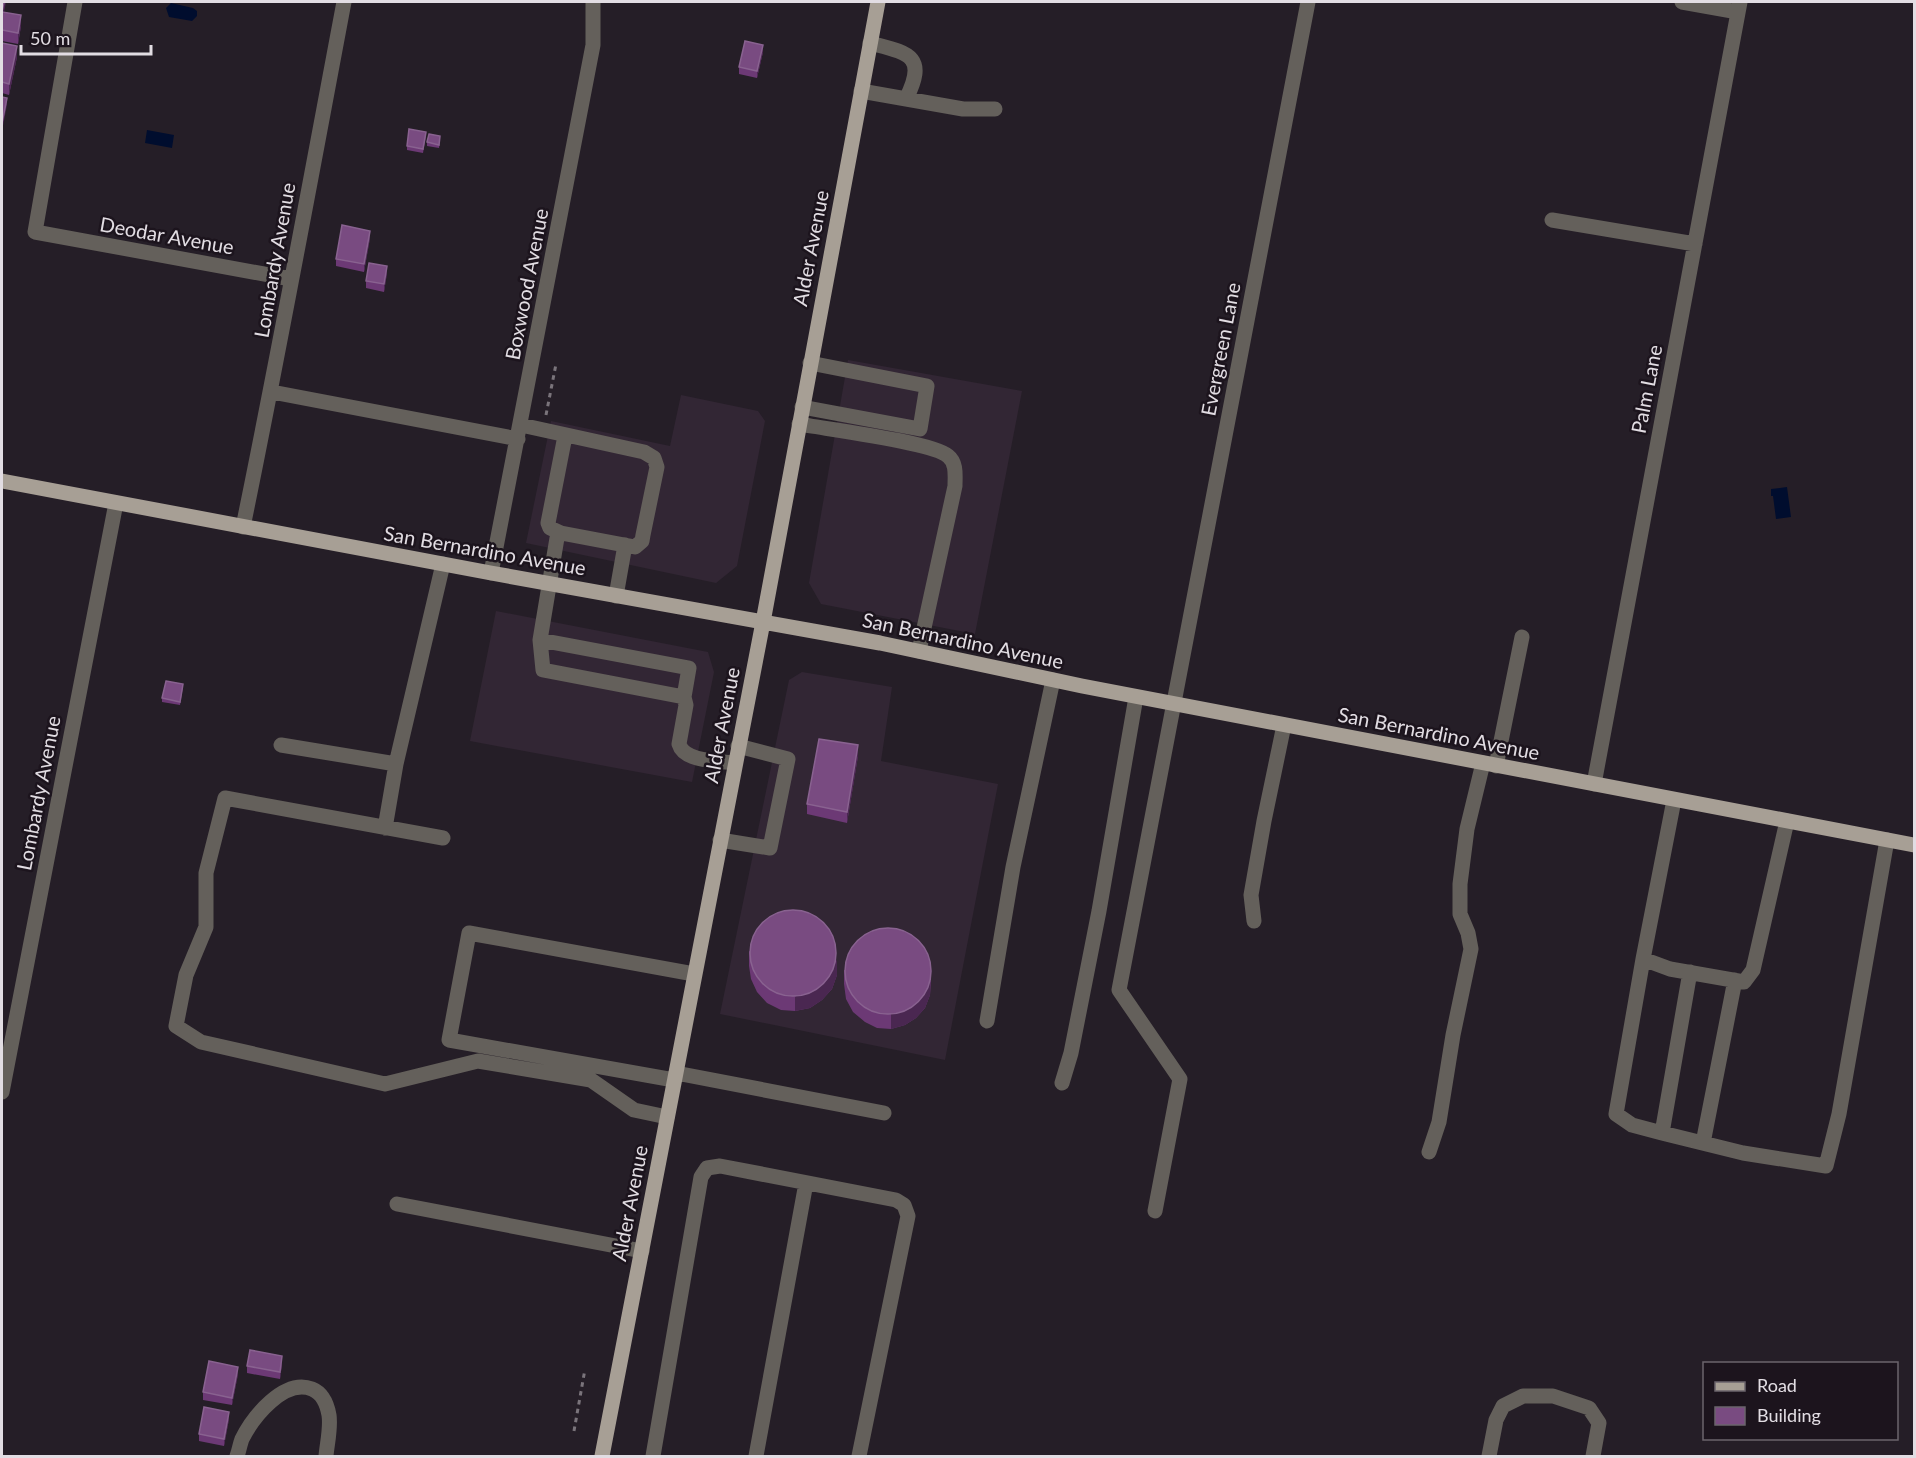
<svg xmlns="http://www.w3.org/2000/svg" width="1916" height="1458" font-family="Lato,sans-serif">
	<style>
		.built { fill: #322634 }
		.water { fill: #000d2e }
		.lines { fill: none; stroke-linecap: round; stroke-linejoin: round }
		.path { stroke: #7a747b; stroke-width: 3; stroke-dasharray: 4.5 4.5; stroke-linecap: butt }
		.minor { stroke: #64605b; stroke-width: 15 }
		.major { stroke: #a79f95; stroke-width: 15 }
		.wall { fill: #6c3975 }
		.shaded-wall { fill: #4a2751 }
		.building { fill: #794b81; stroke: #896290; stroke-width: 1.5 }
		.labels { text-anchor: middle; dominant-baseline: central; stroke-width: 5; stroke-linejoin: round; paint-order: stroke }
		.street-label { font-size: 20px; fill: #e2dde3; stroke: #1c141d }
	</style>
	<rect width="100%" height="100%" fill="#251e27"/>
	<path class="built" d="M848 360 1022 391 975 634 821 604 809 583Z
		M681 395 758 411 765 421 737 566 716 583 526 543 551 421 670 446Z
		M496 611 708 652 714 672 692 782 470 741Z
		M802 672 892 687 881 761 998 784 945 1060 720 1014 789 680Z"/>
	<path class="water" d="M171 3 193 8 197 11V16L192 21 169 17 166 8Z
		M147 130 174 135 172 148 145 143Z
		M1787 487 1791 517 1776 519 1773 496H1771V489Z"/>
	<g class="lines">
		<path class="path" d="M546 415 556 364
			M574 1431 585 1369"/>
		<path class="minor" d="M75 2 35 232 291 279
			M1682 2 1738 12
			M870 43C908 53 928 55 906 99
			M861 91 963 109H995
			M1552 220 1695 244
			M272 392 518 439
			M802 407 920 429 927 386 810 363
			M799 424C826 429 932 442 948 456 957 463 955 476 955 486L919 651
			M521 425 644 452 654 458 657 467 643 535 642 541 635 547 561 533 550 528 548 523 565 436
			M243 527C279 352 311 177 344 2
			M558 532 540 640 543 670 684 697
			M491 573 593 45V2
			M616 596 625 545
			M540 640 689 668 684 697 686 705 679 744C684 762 719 761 735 763
			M281 745 396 764 443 564
			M1496 766 1522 637
			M1594 784 1740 2
			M1674 800 1643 959 1616 1114 1632 1125 1662 1133 1743 1153 1826 1166 1839 1114 1887 840
			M385 828 396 764
			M443 838 225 798 206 873V927L186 975 176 1026 201 1042 385 1084 478 1061 591 1080 634 1110 667 1117
			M720 840 770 848 788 759 738 746
			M1254 921 1251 895 1264 821 1284 725
			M1643 959 1670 969 1744 982 1753 970 1787 821
			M987 1021 1013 867 1053 680
			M676 1073 884 1113
			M674 1080 449 1040 469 933 694 974
			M1062 1083 1071 1053 1099 911 1136 697
			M2 1092 116 503
			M1662 1133 1690 972
			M1703 1143 1735 980
			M1429 1152 1439 1122 1453 1035 1471 949 1468 933 1460 914V884L1467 829 1483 763
			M397 1204 642 1251
			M1155 1211 1180 1079 1119 990 1308 2
			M237 1456C239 1451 240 1444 242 1439 253 1417 284 1378 312 1389 322 1393 327 1404 329 1415 331 1428 327 1444 326 1456
			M653 1456 701 1177 707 1168 720 1166 896 1200 904 1205 908 1216 859 1456
			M756 1456 806 1183
			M1489 1456 1496 1420 1503 1406 1523 1396H1553L1589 1408 1599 1423 1593 1456"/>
		<path class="major" d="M2 481 491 573 880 643 1082 686 1914 845
			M602 1456 763 622 878 2"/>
	</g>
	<path class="wall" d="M2 2 4 12 21 26 18 44 2 41Z
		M2 43 17 57 9 95 2 93Z
		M763 52 757 78 739 74V67Z
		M426 135 423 153 407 150V146Z
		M440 140 439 148 427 146V142Z
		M370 238 364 272 336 266V259Z
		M387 273 384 292 366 288V281Z
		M183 687 180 705 162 702V698Z
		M858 756 847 823 807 814V804Z
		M749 951 837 975 832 989 822 1000 810 1008 795 1011 781 1010 767 1003 757 992 751 979 749 966Z
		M844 970 931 981 930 995 925 1008 916 1018 905 1025 891 1029 877 1028 865 1022 853 1012 846 999 844 984Z
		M282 1364 280 1379 247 1373V1366Z
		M238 1374 232 1405 203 1400V1392Z
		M229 1419 224 1446 199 1441V1434Z"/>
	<path class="shaded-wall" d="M4 2H6L2 23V12Z
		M21 15V26L18 44V33Z
		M763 45V52L757 78V71Z
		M17 46V57L9 95V84Z
		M7 98V105L2 131V123Z
		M370 231V238L364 272V264Z
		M387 266V273L384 292V284Z
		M3 309V316L2 318V311Z
		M858 745V756L847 823V812Z
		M837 960V975L832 989 822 1000 810 1008 795 1011V997Z
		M931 967 930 995 925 1008 916 1018 905 1025 891 1029V1014Z
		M282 1356V1364L280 1379V1372Z
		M238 1367V1374L232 1405V1398Z
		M229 1412V1419L224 1446V1439Z"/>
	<path class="building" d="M2 2H4L2 12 21 15 18 33 2 30Z
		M745 41 763 45 757 71 739 67Z
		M2 43 17 46 9 84 2 82Z
		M2 97 7 98 2 123Z
		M409 129 426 132 423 149 407 146Z
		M429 134 440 136 439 145 427 142Z
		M342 225 370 231 364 264 336 259Z
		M369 263 387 266 384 284 366 281Z
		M166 681 183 684 180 702 162 698Z
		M819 739 858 745 847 812 807 804Z
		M750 953a43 43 0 1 1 86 0a43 43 0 1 1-86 0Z
		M845 971a43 43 0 1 1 86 0a43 43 0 1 1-86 0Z
		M250 1350 282 1356 280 1372 247 1366Z
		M209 1361 238 1367 232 1398 203 1392Z
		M204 1407 229 1412 224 1439 199 1434Z"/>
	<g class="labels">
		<g class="street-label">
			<text transform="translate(167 235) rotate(10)">Deodar Avenue</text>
			<text transform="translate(810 248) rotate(-79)">Alder Avenue</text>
			<text transform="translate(274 260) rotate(-80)">Lombardy Avenue</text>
			<text transform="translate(526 284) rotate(-79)">Boxwood Avenue</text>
			<text transform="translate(1220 349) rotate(-79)">Evergreen Lane</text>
			<text transform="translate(1646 389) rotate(-79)">Palm Lane</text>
			<text transform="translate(485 550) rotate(10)">San Bernardino Avenue</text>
			<text transform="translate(963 640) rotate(12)">San Bernardino Avenue</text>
			<text transform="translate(721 725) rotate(-79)">Alder Avenue</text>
			<text transform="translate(1439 733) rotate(11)">San Bernardino Avenue</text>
			<text transform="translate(38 793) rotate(-79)">Lombardy Avenue</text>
			<text transform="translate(629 1203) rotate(-79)">Alder Avenue</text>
		</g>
	</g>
	<rect width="1916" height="1458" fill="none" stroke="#e2dde3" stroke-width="6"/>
	<rect x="1703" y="1362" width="195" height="78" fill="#1c141d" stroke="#6b646c" stroke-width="1.5"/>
	<rect x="1715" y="1382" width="30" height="9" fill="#a79f95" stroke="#6b646c" stroke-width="1.5"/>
	<text x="1757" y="1392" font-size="18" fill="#e2dde3">Road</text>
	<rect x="1715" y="1407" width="30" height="18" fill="#794b81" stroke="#6b646c" stroke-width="1.5"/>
	<text x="1757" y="1422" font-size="18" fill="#e2dde3">Building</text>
	<path d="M21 45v9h130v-9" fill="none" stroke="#e2dde3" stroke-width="3"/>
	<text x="30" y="45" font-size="18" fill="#e2dde3" stroke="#1c141d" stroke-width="4.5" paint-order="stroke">50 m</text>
</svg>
